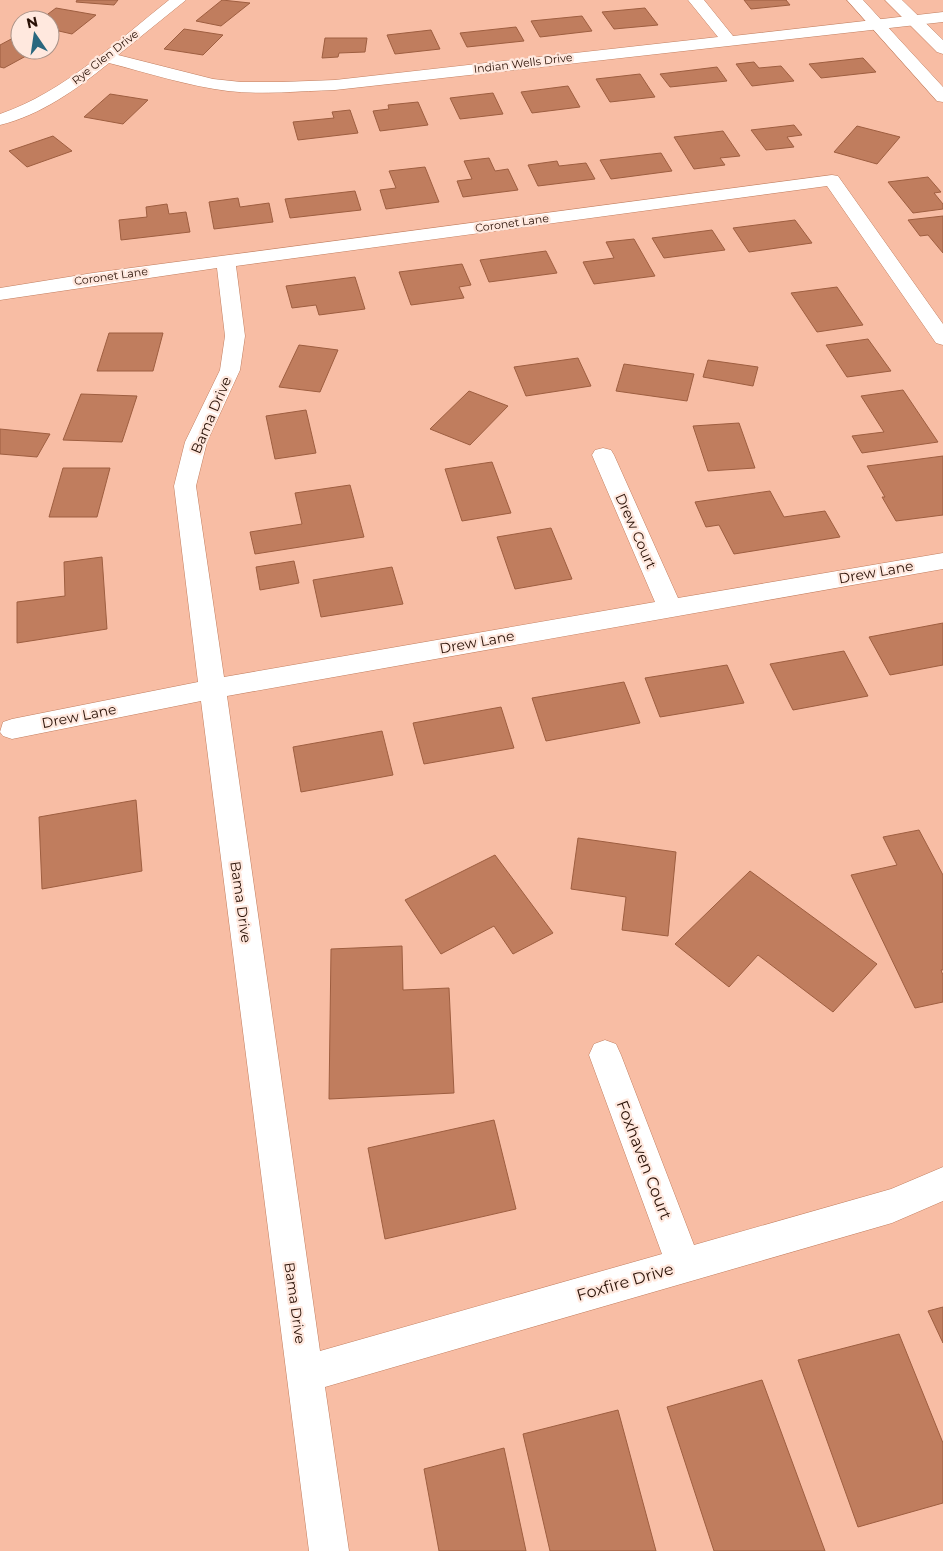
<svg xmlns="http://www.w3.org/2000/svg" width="943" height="1551" font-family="Montserrat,sans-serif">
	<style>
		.building { fill: #c07d5e; stroke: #9e5e40 }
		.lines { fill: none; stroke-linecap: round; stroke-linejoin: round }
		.minor-casing { stroke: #c17e5f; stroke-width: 1 }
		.major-casing { stroke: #c17e5f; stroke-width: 1 }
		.minor { fill: #fff; fill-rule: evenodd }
		.major { fill: #fff; fill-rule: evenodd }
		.labels { text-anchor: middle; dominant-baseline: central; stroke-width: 4.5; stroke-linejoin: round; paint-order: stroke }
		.far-street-label { font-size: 11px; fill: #291005; stroke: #ffe8de }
		.street-label { font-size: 14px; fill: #291005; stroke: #ffe8de }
		.near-street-label { font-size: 16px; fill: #291005; stroke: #ffe8de }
	</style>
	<rect width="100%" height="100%" fill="#f8bda4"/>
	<path class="building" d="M77 0H118L114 5 76 2Z
		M222 0 250 3 221 26 196 21Z
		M744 0H786L790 5 751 9Z
		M56 8 96 15 72 34 50 29V20H40Z
		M645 8 658 25 614 29 602 12Z
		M582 16 592 31 540 37 531 21Z
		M516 27 524 41 467 47 460 33Z
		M184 29 223 35 203 55 164 49Z
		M431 30 440 49 395 54 387 35Z
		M15 37 20 38V50H37L4 68 0 67V45Z
		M325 38H367L365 52 339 53 338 57 322 58Z
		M863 58 876 72 821 78 809 64Z
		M754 62 759 68 781 66 794 81 752 86 736 64Z
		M717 67 727 81 670 87 660 74Z
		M640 74 655 97 610 102 596 79Z
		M568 86 580 107 532 113 521 92Z
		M493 93 503 114 460 119 450 98Z
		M110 94 148 100 123 124 84 117Z
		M418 102 428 125 380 131 373 111 389 109 388 105Z
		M350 110 358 133 298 140 293 122 334 118 332 112Z
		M794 125 802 135 787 137 794 147 766 150 751 130Z
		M857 126 900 137 877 164 834 152Z
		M723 131 740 156 720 158 725 165 694 169 674 137Z
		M53 136 72 151 27 167 9 151Z
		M661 153 672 171 611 179 600 160Z
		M489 158 495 171 508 169 518 190 463 197 457 181 472 179 464 161Z
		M557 161 559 166 586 163 595 179 538 186 528 165Z
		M425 167 439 202 386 209 380 190 396 188 389 171Z
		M928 177 941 192 934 193 943 204V209L913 213 888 182Z
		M355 191 361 210 290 218 285 199Z
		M238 198 240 207 269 203 273 222 214 229 209 202Z
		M167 204 169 214 186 212 190 232 121 240 119 220 147 217 146 207Z
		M943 216V253L928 235 920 236 908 220Z
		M795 220 812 243 749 252 733 228Z
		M712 230 725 250 664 258 652 238Z
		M634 239 655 276 594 284 583 262 614 258 606 242Z
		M546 251 557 273 489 282 480 260Z
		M462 264 471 285 459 287 464 298 411 305 399 272Z
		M355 277 365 309 319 315 316 305 292 308 286 286Z
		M837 287 863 325 817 332 791 293Z
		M109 333H163L153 371H97Z
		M868 339 891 371 847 377 826 345Z
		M299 345 338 350 320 392 279 387Z
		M578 358 591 386 526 396 514 367Z
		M708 360 758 367 753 386 703 377Z
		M624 364 694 374 687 401 616 391Z
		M903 390 938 442 862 453 852 436 884 432 861 396Z
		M469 391 508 406 470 445 430 429Z
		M81 394 137 396 122 442 63 440Z
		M306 410 316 453 275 459 266 416Z
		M739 423 755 468 708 471 693 426Z
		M0 429 50 434 37 457 0 454Z
		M943 456V515L896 521 882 497H885L867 466Z
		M492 462 511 513 462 521 445 469Z
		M63 468H110L97 517H49Z
		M350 485 364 537 255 554 250 532 302 524 295 493Z
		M770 491 784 517 825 511 840 537 734 554 719 525 706 527 695 502Z
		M551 528 572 579 515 589 497 537Z
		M102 557 107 629 17 643V602L65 596 64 562Z
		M294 561 299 583 260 590 256 567Z
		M392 567 403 604 321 617 313 580Z
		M943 623V665L890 675 869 637Z
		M844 651 868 696 793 710 770 664Z
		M727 665 744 703 660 717 645 678Z
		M624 682 640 723 546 741 532 698Z
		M501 707 514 748 424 764 413 723Z
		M382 731 393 775 301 792 293 747Z
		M136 800 142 871 42 889 39 817Z
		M919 830 943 875V970H941L943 975V1002L915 1008 851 875 897 865 883 837Z
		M578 838 676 852 668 936 622 930 626 897 571 889Z
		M495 855 553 933 513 954 494 926 441 954 405 900Z
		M750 871 877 964 833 1012 758 955 729 987 675 944Z
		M402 946 403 990 449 988 454 1093 329 1099 331 949Z
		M494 1120 516 1209 385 1239 368 1148Z
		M943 1307V1343L928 1311Z
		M899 1334 943 1443V1503L858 1527 798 1360Z
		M762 1380 825 1551H714L667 1407Z
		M618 1410 656 1551H550L523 1434Z
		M504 1448 526 1551H439L424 1469Z"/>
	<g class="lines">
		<g class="minor-casing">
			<path id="minor" d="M169 0H186L118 55 213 79 241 82H282L335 80 718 37 688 0H704L733 36 943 12V22L335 90C300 91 264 95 228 91 188 86 148 73 109 63 77 89 41 115 0 125V114C64 92 116 42 169 0Z
				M832 175 838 176 943 324V345L936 343 827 186 236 266 245 336 240 370 207 442 196 486 224 677 655 602 592 455 595 450 603 448 611 450 614 455 678 598 943 553V569L227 696 320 1351 662 1254 589 1055 594 1044 605 1040 616 1044 621 1055 694 1245 891 1189 943 1167V1201L892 1223 325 1387 349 1551H309L201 701 12 739 3 736 0 732 3 722 12 719 198 682 174 486 185 442 220 370 225 336 217 268 0 300V288L93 273Z"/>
		</g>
		<g class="major-casing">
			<path id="major" d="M847 0H863L943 87V102L937 101Z
				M885 0H902L943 40V54L937 52Z"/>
		</g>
		<use href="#minor" class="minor"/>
		<use href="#major" class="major"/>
	</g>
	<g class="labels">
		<g class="far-street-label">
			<text transform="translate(105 57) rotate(-38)">Rye Glen Drive</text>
			<text transform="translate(523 63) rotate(-7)">Indian Wells Drive</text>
			<text transform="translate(512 223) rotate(-8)">Coronet Lane</text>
			<text transform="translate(111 276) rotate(-8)">Coronet Lane</text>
		</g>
		<g class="street-label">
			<text transform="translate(211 415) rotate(-67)">Bama Drive</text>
			<text transform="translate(636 531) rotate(66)">Drew Court</text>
			<text transform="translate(876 572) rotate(-10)">Drew Lane</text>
			<text transform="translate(477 642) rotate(-10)">Drew Lane</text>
			<text transform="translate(79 716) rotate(-11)">Drew Lane</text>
			<text transform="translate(241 902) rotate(82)">Bama Drive</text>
			<text transform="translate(295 1303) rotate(82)">Bama Drive</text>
		</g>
		<g class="near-street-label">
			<text transform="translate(644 1160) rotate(69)">Foxhaven Court</text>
			<text transform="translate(625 1282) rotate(-16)">Foxfire Drive</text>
		</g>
	</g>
	<g transform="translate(35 35) rotate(347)"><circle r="24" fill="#ffe8de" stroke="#a99287"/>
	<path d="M0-4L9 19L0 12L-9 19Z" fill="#2a677e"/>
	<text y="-8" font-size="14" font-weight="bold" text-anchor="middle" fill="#291005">N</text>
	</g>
</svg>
